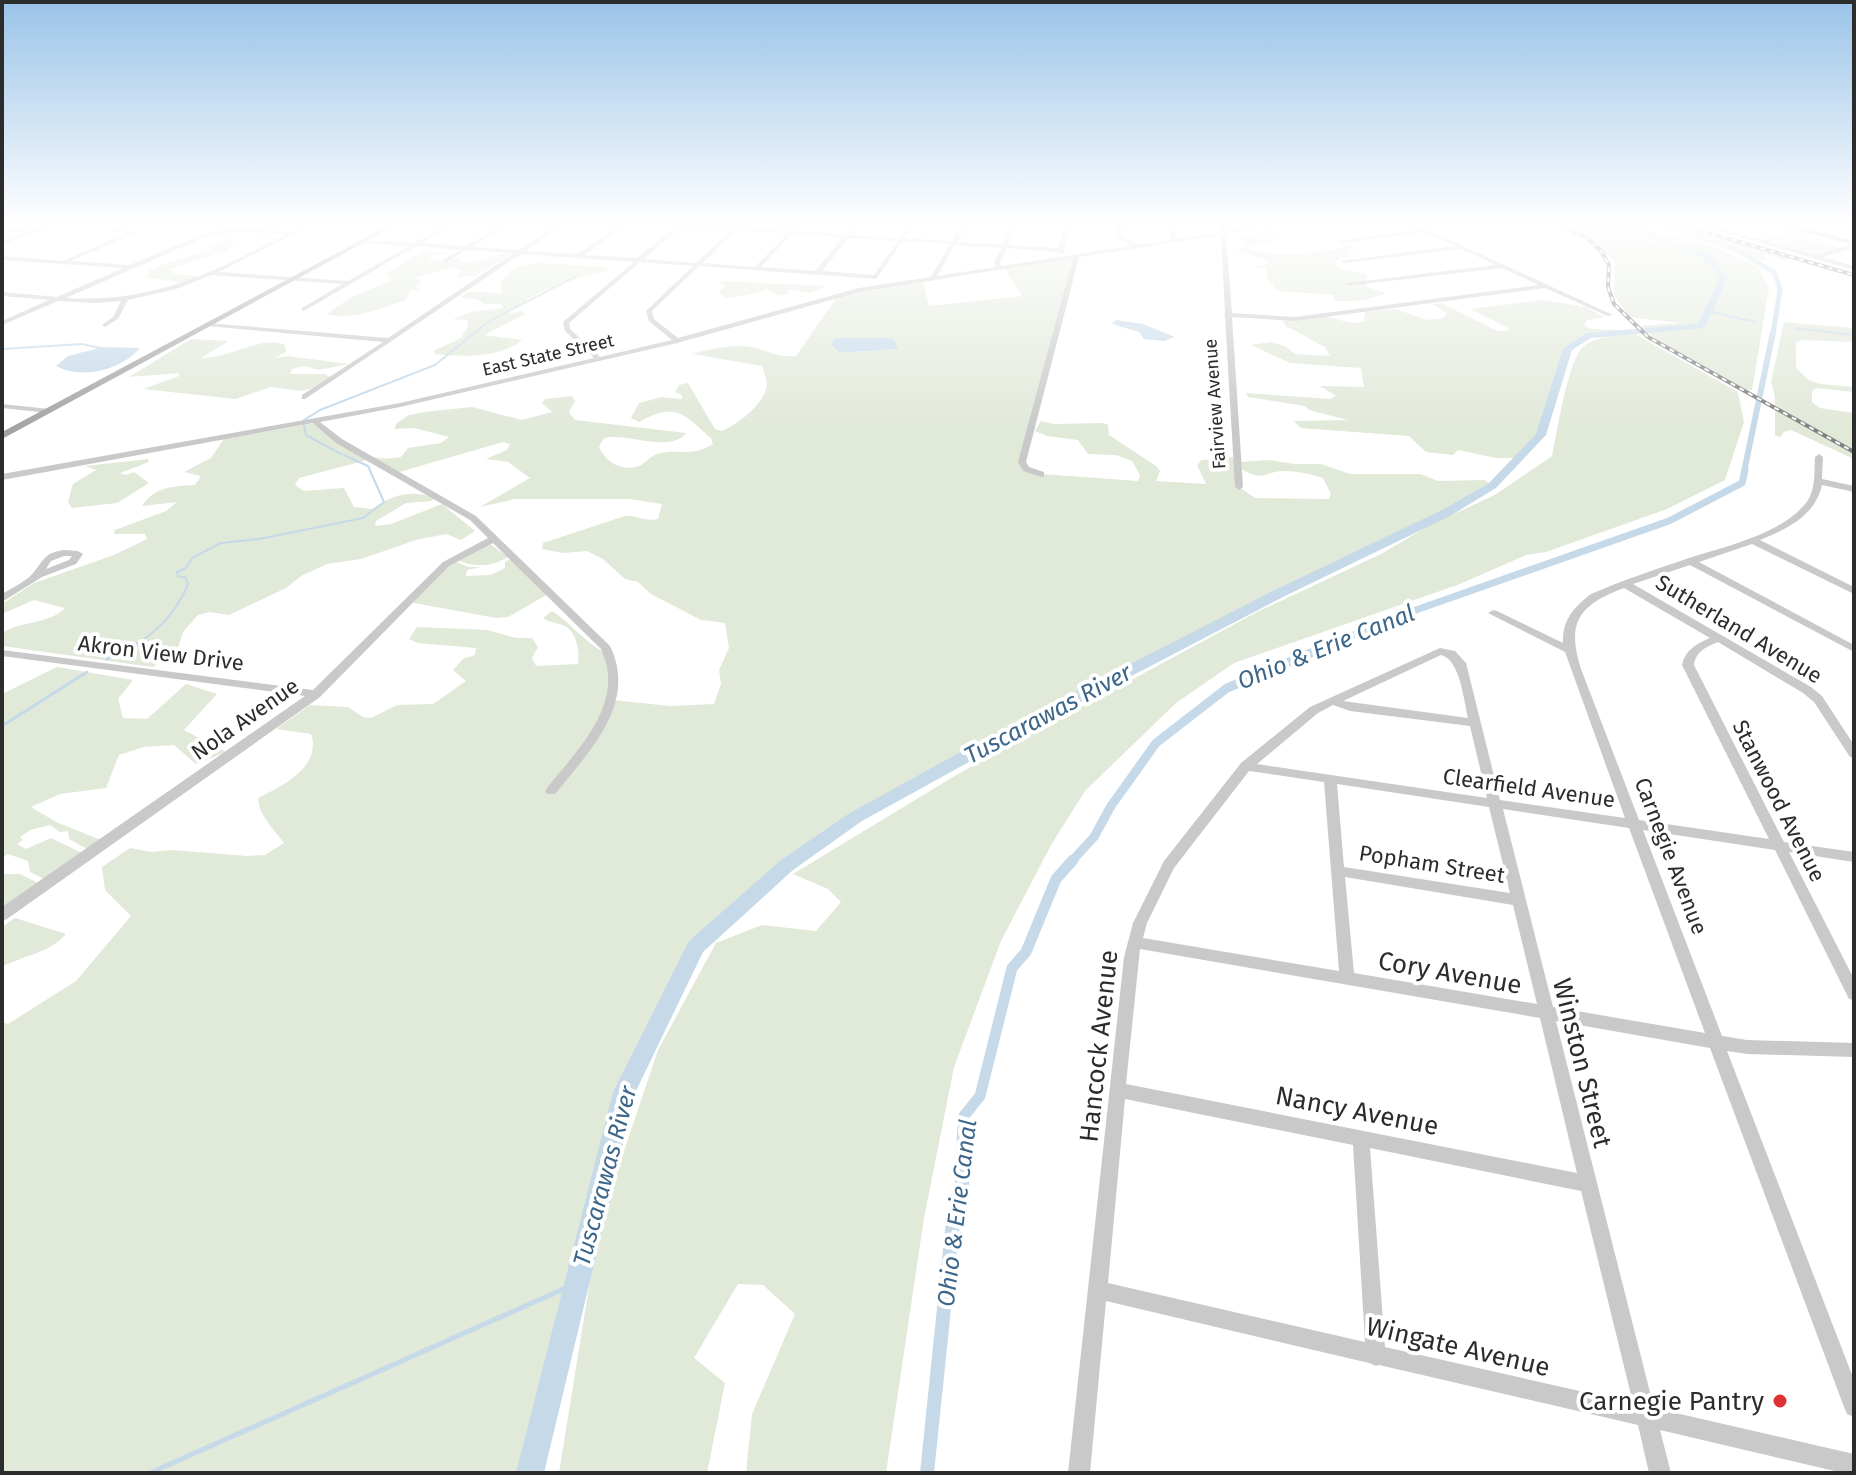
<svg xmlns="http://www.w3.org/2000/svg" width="1856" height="1475" font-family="'Fira Sans',sans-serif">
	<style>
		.green { fill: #e1e9d9; fill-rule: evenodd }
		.water { fill: #c5d9e9 }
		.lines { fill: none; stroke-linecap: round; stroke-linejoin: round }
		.stream-far2 { stroke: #c5d9e9; stroke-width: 2 }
		.stream-far1 { stroke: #c5d9e9; stroke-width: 3 }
		.stream { stroke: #c5d9e9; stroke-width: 5 }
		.canal-far5 { stroke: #c5d9e9; stroke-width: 5 }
		.canal-far4 { stroke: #c5d9e9; stroke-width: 6 }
		.canal-far3 { stroke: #c5d9e9; stroke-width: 7 }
		.canal-far2 { stroke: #c5d9e9; stroke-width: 9 }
		.canal-far1 { stroke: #c5d9e9; stroke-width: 11 }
		.canal { stroke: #c5d9e9; stroke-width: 14 }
		.river { fill: #c5d9e9; fill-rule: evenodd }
		.minor { fill: #c9c9c9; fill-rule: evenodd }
		.major { fill: #a4a4a4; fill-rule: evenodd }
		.rail-casing { stroke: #818181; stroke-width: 4 }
		.rail { stroke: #fff; stroke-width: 2; stroke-dasharray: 5; stroke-linecap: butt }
		.poi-dot { fill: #de3234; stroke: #fff; stroke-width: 3 }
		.labels { text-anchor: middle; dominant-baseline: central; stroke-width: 8; stroke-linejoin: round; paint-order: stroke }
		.far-street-label { font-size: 18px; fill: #2c2c2c; stroke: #fff }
		.street-label { font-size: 22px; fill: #2c2c2c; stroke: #fff }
		.water-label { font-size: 24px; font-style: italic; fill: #3d678a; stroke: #fff }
		.near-street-label { font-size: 26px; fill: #2c2c2c; stroke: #fff }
		.near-poi-label { font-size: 26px; fill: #2c2c2c; stroke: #fff; text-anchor: end }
	</style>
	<rect width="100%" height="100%" fill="#fff"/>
	<path class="green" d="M1567 223H1597L1678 252 1603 223H1636L1648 230 1705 243 1757 266 1769 288 1752 390H1746L1677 354 1638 326 1680 323 1629 317 1614 295 1615 261Z
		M1660 223H1669L1791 258 1782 260 1764 254 1767 260H1762Z
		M1267 229 1284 234C1273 245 1257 240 1247 249 1269 256 1322 254 1345 247V243L1358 249 1347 251 1351 257 1338 259 1334 264 1341 269 1367 274V287L1386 293C1373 300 1351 302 1335 301L1333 295 1277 291 1268 279 1266 268 1250 267 1266 265 1268 260 1236 250 1245 246 1239 238H1251Z
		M1789 234 1843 249 1818 256 1768 242Z
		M223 240 237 242 226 251 170 269 175 274 200 276 183 283 147 278 149 271C168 261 187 257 207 250 216 247 214 242 223 240Z
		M424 251 445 252 427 259 447 262 460 257 458 262C478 263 491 257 508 252L509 256 475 276 457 277 461 271 450 268 415 278 422 282 415 287 420 290H411L406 300C382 308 352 321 327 314L350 298 392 280 387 274 391 270Z
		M1077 255 1022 464 1041 474 1138 481 1140 475 1132 461 1116 455 1088 454 1078 440 1047 436 1035 431 1041 421 1054 424 1103 423 1108 425 1109 435 1156 466 1160 471 1156 481 1206 484 1197 465 1202 460 1237 457 1239 487 1255 498 1329 499 1331 494 1323 478C1311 474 1297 471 1284 471 1264 471 1264 483 1242 469L1241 462 1268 460 1295 464H1321L1350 474H1420L1438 481 1485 480 1492 486 1001 737 856 817 787 865 696 947 624 1092 530 1473H2V1022L8 1024 76 981 131 916 105 890 102 867 130 848 151 852 173 850 247 856 265 855 284 843C274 829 259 816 258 798 283 786 322 766 311 734L276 729 310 705 348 707 363 717 371 718 397 705 433 704 466 681 453 670 463 659 475 655 476 648 418 643 409 639 417 627 487 630 516 638H532L538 647 532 658 536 666 578 664C580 652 577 636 568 628 562 623 550 623 543 618L552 611C572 624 588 646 610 655L612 700 670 706 714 704 721 684 719 670 729 648 725 623 701 620 651 594 638 582 625 579 603 559 587 551 563 553 542 549 543 543 625 516C638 515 645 522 658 519L662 504 630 499H515L480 507 530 478 508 462 486 459 507 450 510 444 503 442 396 473 371 459 299 478 295 485 304 491 344 488 354 507 372 509C395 494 407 490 434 497L432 501 406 503 376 521 375 526 391 524 442 504 475 531 461 540 446 534 416 540 361 559 327 564 301 576 286 588 229 615 210 612 198 615 183 632 178 648 153 667 2 646V633C21 621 50 624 65 608L34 600 2 614V604L34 583 114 555 147 539 145 534H114L115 530 166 511 177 502 142 506C154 487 174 486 195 485L201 476 184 472 211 458 224 439 316 423C346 443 363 464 401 457L408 448 441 443 449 437 414 428 394 429 397 423 409 415 423 412 472 407 522 420 552 412 542 403 545 399 572 396 575 401 569 412 575 420 686 433C670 454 628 432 604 438L599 447C606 463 624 473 641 465 646 462 651 456 657 454 679 448 690 458 713 444L711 438C683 414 676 401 639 422L631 418 639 403 661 397 682 399V395L675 392 679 385 688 383 715 429 722 431C738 424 764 405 767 385 767 380 764 372 762 366L692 354C710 349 733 344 751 347 768 350 778 358 796 356L837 297 923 281 929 306 1022 296 1004 268ZM835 338H878L898 349 841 353Z
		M539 263 607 267 608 271C576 277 533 291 508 314L522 311 525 314 484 335 522 340C502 358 460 357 434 354L435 350 461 338 468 327 467 320 453 319 471 312 503 308 501 304H484L479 300 461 297 467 292 502 293 501 282 516 266Z
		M723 281 827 286 811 293 788 289 789 293 779 296 767 289C758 294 737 296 726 298L719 292 725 286 718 283Z
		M1542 300 1586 307 1604 317 1587 320 1584 325 1591 329 1638 331 1589 335 1568 349 1541 435 1519 458H1496L1458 450 1453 455 1426 452 1409 436 1301 428 1294 421 1348 420 1309 410 1305 406 1248 397 1246 393 1330 399 1336 396 1320 386 1364 387 1361 368 1290 363 1251 345 1271 342 1285 346 1295 354 1330 356 1325 347C1311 341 1301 332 1286 327L1283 321C1297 320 1311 317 1325 317 1339 317 1349 327 1364 321L1365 312 1396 309 1427 320 1444 318 1447 313 1432 304 1441 303 1497 331H1508L1509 328 1470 309Z
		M1784 322 1854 328V342L1802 340 1796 343V368L1809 380 1821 384 1854 387V392L1816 388 1812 391V402L1820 408 1854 413V459L1791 430 1784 432 1780 437 1775 435V397L1771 382Z
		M1635 334 1738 392 1744 422 1725 480 1667 509 1546 552 1526 555 1460 584 1234 663 1176 703 1085 791 1051 845 1001 941 954 1067 924 1218 886 1473H746L752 1414 795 1314 763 1285 738 1284 694 1358 725 1383 707 1473H559L599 1225 658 1050 716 943 762 925 816 931 841 902 828 889 793 874 958 774 1257 612 1381 554 1430 525 1495 495 1552 456C1557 433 1567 364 1582 348 1594 335 1619 336 1635 334Z
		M191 339 229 341 201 358C226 360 265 334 285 345L286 352 275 358 288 356 349 364 319 370 304 366 292 369 290 374H325L330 377 312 388 301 391 271 387 235 399 143 389 179 376V373L129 377Z
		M148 459 149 462 120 473 126 475 134 472 149 483 117 503 72 508 68 502 73 484 96 470 85 466Z
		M490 544 508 557C492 567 473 568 456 559Z
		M510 559 548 594 508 617 496 618 414 603V599L453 561 469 567H481L467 570 466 576 491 575 505 568V562Z
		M57 667 133 680 118 699 123 718 147 719 186 684 217 694 184 730 226 752 196 764 174 745 144 747 119 755 106 788 60 794 31 807 56 822 101 840 87 849 69 839 68 831 60 832 50 825 30 830 20 837 23 840 17 844 26 849 51 838 82 853 46 880 30 872 28 861 8 854 2 858V694Z
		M2 874H20L40 884 2 911Z
		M15 918 66 934C50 953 24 955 2 967V927Z"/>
	<path class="water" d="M1116 320 1143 324 1175 337 1164 341 1144 339 1139 332 1112 324Z
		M835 338H887L894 340 898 349 840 353 831 344Z
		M103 347 140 348C121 370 83 380 56 366L68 356Z"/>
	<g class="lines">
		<path class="stream-far2" d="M1707 311 1756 322
			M1796 328 1854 335
			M2 349 82 344 100 348
			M304 420 320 410 435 365 489 321 575 277
			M304 425 306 435 341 454
			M136 645C160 629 177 611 188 584L186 578 178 576 177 572 186 568 192 558 221 543 259 539 363 518 384 502 368 466 344 455"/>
		<path class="stream-far1" d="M107 659 139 643
			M2 726 87 672"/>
		<path class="stream" d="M150 1473 577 1283"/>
		<path class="canal-far5" d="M1657 223 1737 250 1775 273 1780 290 1773 334"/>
		<path class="canal-far4" d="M1744 472 1773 332"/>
		<path class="canal-far3" d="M1330 645 1396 617 1669 521 1742 483 1745 470"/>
		<path class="canal-far2" d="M1071 862 1094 837 1111 806 1156 743 1227 688 1335 643"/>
		<path class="canal-far1" d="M963 1134 964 1116 980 1096 1012 968 1026 952 1056 879 1073 860"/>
		<path class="canal" d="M927 1473 953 1221 962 1187 964 1132"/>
		<path class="river" d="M1609 223H1618L1709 254 1728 278 1704 328 1591 338 1572 350 1546 435 1496 488 1450 516 1287 595 1007 741 862 821 793 870 703 952 635 1093 544 1473H516L613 1092 689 941 781 860 850 813 995 733 1277 589 1442 510 1488 484 1536 434 1563 349 1586 333 1698 324 1720 278 1703 258Z"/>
		<path class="minor" d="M51 223H58L2 245V241L24 233 2 231V227L25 229 27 231Z
			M309 223H316L219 272 348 281 409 246 363 243 361 240 414 243 450 223H456L422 243 465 246 505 223H511L472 247 519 250 560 223H566L526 251 578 254 621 223H627L585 255 637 258 676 226 648 225 645 223H686L734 227 737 225 740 227 790 231 797 223H803L795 231 846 234 855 223H861L851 235 900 238 910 223H916L905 238 952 241 962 223H968L957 242 1003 245 1013 223H1019L1008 245 1058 248 1066 223H1072L1063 250 1065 254 1058 252 1007 248 1000 263 1001 266 1131 246 1115 236 1117 223H1123L1121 235 1137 245 1170 240 1168 223H1174L1176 239 1221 232 1220 223H1226V231L1291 223 1226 234 1232 313 1295 317 1539 285 1502 268 1345 286V284L1347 283 1496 265 1461 249 1344 263 1341 261 1455 246 1424 232 1341 243 1338 241 1419 230 1406 223H1413L1613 315 1608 316 1545 288 1295 321 1232 317 1243 487 1239 490 1235 487 1225 317 1224 315 1225 313 1221 235 1079 257 1026 462 1029 467 1044 472V476L1041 477 1023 471 1018 462 1073 258 860 292 677 343 400 407 320 422 342 439 476 516 610 646C638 703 589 752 555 794H547L545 791 547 788C573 755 616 714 607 667 606 661 603 655 601 649L493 543 449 566 320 697 7 919 2 921V907L305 696 2 656V650L313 690 443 562 488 538 470 520 336 443 313 423 2 480V474L400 403 594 358 565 331 563 322 634 262 521 254 305 399H302V395L383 342 208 326 205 324 206 323 388 338 514 253 467 250 445 263 443 260 460 250 416 246 304 311 302 310V308L342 284 212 275 176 289 128 300 118 319 105 327 102 325 113 317 121 301 95 303 58 301 2 325V321L49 300 2 296V292L57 297 123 268 2 260V256L63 261 126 234 109 230 111 227 135 233 71 261 130 265 203 234 235 228 291 232ZM682 227 731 230 696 263 644 259ZM737 230 787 234 755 267 703 263ZM235 232 287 234C211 273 155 303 66 298L205 237ZM792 234 843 237 815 271 761 267ZM849 238 898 241 874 275 822 271ZM903 241 950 244 931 277 859 288 678 338 654 319 652 311 699 266 876 279ZM955 245 1001 248 994 263 996 267 937 276ZM640 262 693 266 646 311 649 321 672 340 600 357 570 329 569 323Z
			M1692 223H1700L1762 240 1803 229V231L1768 242 1816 255 1854 244V248L1823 257 1854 266V270Z
			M1848 223H1854V226Z
			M2 404 49 409 53 411 49 413 2 408Z
			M1819 454 1823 457 1822 479 1854 486V492L1822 485C1815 516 1787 529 1760 540L1854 587V594L1752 544 1699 562 1854 645V652L1690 565 1633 584 1811 687 1822 696 1854 745V758L1850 757 1814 702 1803 693 1718 642C1706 647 1696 651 1694 665L1784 842 1854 852V862L1789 852 1854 979V1000L1849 999 1775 850 1643 830 1722 1036 1747 1040 1854 1043V1057L1747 1054 1727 1051 1854 1380V1417L1847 1414 1844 1407 1710 1048 1556 1021 1654 1408 1854 1454V1473H1843L1660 1430 1671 1473H1649L1638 1425 1379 1365 1376 1366 1369 1363 1106 1301 1090 1473H1068L1124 957 1133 923 1164 861 1241 763 1310 707 1440 648 1455 651 1466 663 1500 800 1625 818 1565 652 1488 613 1493 610 1497 611 1563 643C1562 620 1574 607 1591 594 1623 580 1657 569 1689 558 1724 547 1781 534 1805 504 1816 492 1814 472 1815 457ZM1624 588 1710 638C1696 644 1685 650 1682 665L1769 839 1639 820 1581 669C1566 622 1579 605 1624 588ZM1441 655C1460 659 1464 701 1468 718L1343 701ZM1333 705 1350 711 1470 726 1487 798 1257 764 1318 713ZM1249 771 1324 782 1339 971 1143 938 1147 923 1174 868ZM1337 784 1489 807 1510 893 1344 867ZM1503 809 1629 828 1705 1033 1553 1007ZM1345 877 1513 905 1537 1004 1354 973ZM1140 949 1540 1018 1577 1173 1126 1084ZM1125 1099 1353 1145 1365 1342 1108 1283ZM1370 1148 1581 1191 1633 1403 1385 1347Z
			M64 550 78 551 83 554 76 564 42 577 2 602V594C12 588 27 581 34 572 45 558 45 553 64 550ZM64 556H72L69 560 46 569 51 561Z"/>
		<path class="major" d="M393 223H400L2 439V432Z
			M1771 223H1781L1854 241V245Z"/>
		<g class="rail-casing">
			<path id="rail" d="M1558 223 1588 239 1601 251 1609 265 1608 287 1614 304 1648 337 1854 452
				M1674 223 1854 275"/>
		</g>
		<use href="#rail" class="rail"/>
	</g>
	<linearGradient id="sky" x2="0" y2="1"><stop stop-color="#9ac3e8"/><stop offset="0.52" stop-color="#fff"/><stop offset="1" stop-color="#fff" stop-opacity="0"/></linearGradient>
	<rect width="1856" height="429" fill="url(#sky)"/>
	<circle class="poi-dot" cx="1780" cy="1401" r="8"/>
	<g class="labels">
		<g class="far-street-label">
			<text transform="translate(548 355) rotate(-13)">East State Street</text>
			<text transform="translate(1215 404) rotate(-94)">Fairview Avenue</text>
		</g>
		<g class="street-label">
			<text transform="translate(1739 629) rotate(31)">Sutherland Avenue</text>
			<text transform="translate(161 653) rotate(7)">Akron View Drive</text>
			<text transform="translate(245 719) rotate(-35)">Nola Avenue</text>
			<text transform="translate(1529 788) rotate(8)">Clearfield Avenue</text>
			<text transform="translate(1779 801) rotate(63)">Stanwood Avenue</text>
			<text transform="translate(1671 856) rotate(69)">Carnegie Avenue</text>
			<text transform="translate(1432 864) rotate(9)">Popham Street</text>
		</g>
		<g class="water-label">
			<text transform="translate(1326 647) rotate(-22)">Ohio &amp; Erie Canal</text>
			<text transform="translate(1048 714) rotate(-28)">Tuscarawas River</text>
			<text transform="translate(605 1176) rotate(-75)">Tuscarawas River</text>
			<text transform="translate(957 1213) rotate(-83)">Ohio &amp; Erie Canal</text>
		</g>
		<g class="near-street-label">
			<text transform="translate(1450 973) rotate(10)">Cory Avenue</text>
			<text transform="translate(1099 1046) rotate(-84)">Hancock Avenue</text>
			<text transform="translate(1582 1063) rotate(76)">Winston Street</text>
			<text transform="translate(1357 1111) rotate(11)">Nancy Avenue</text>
			<text transform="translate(1458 1347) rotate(13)">Wingate Avenue</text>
		</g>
		<g class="near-poi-label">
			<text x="1764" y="1401">Carnegie Pantry</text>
		</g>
	</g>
	<rect width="1856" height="1475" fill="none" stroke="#2c2c2c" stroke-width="8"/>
</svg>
